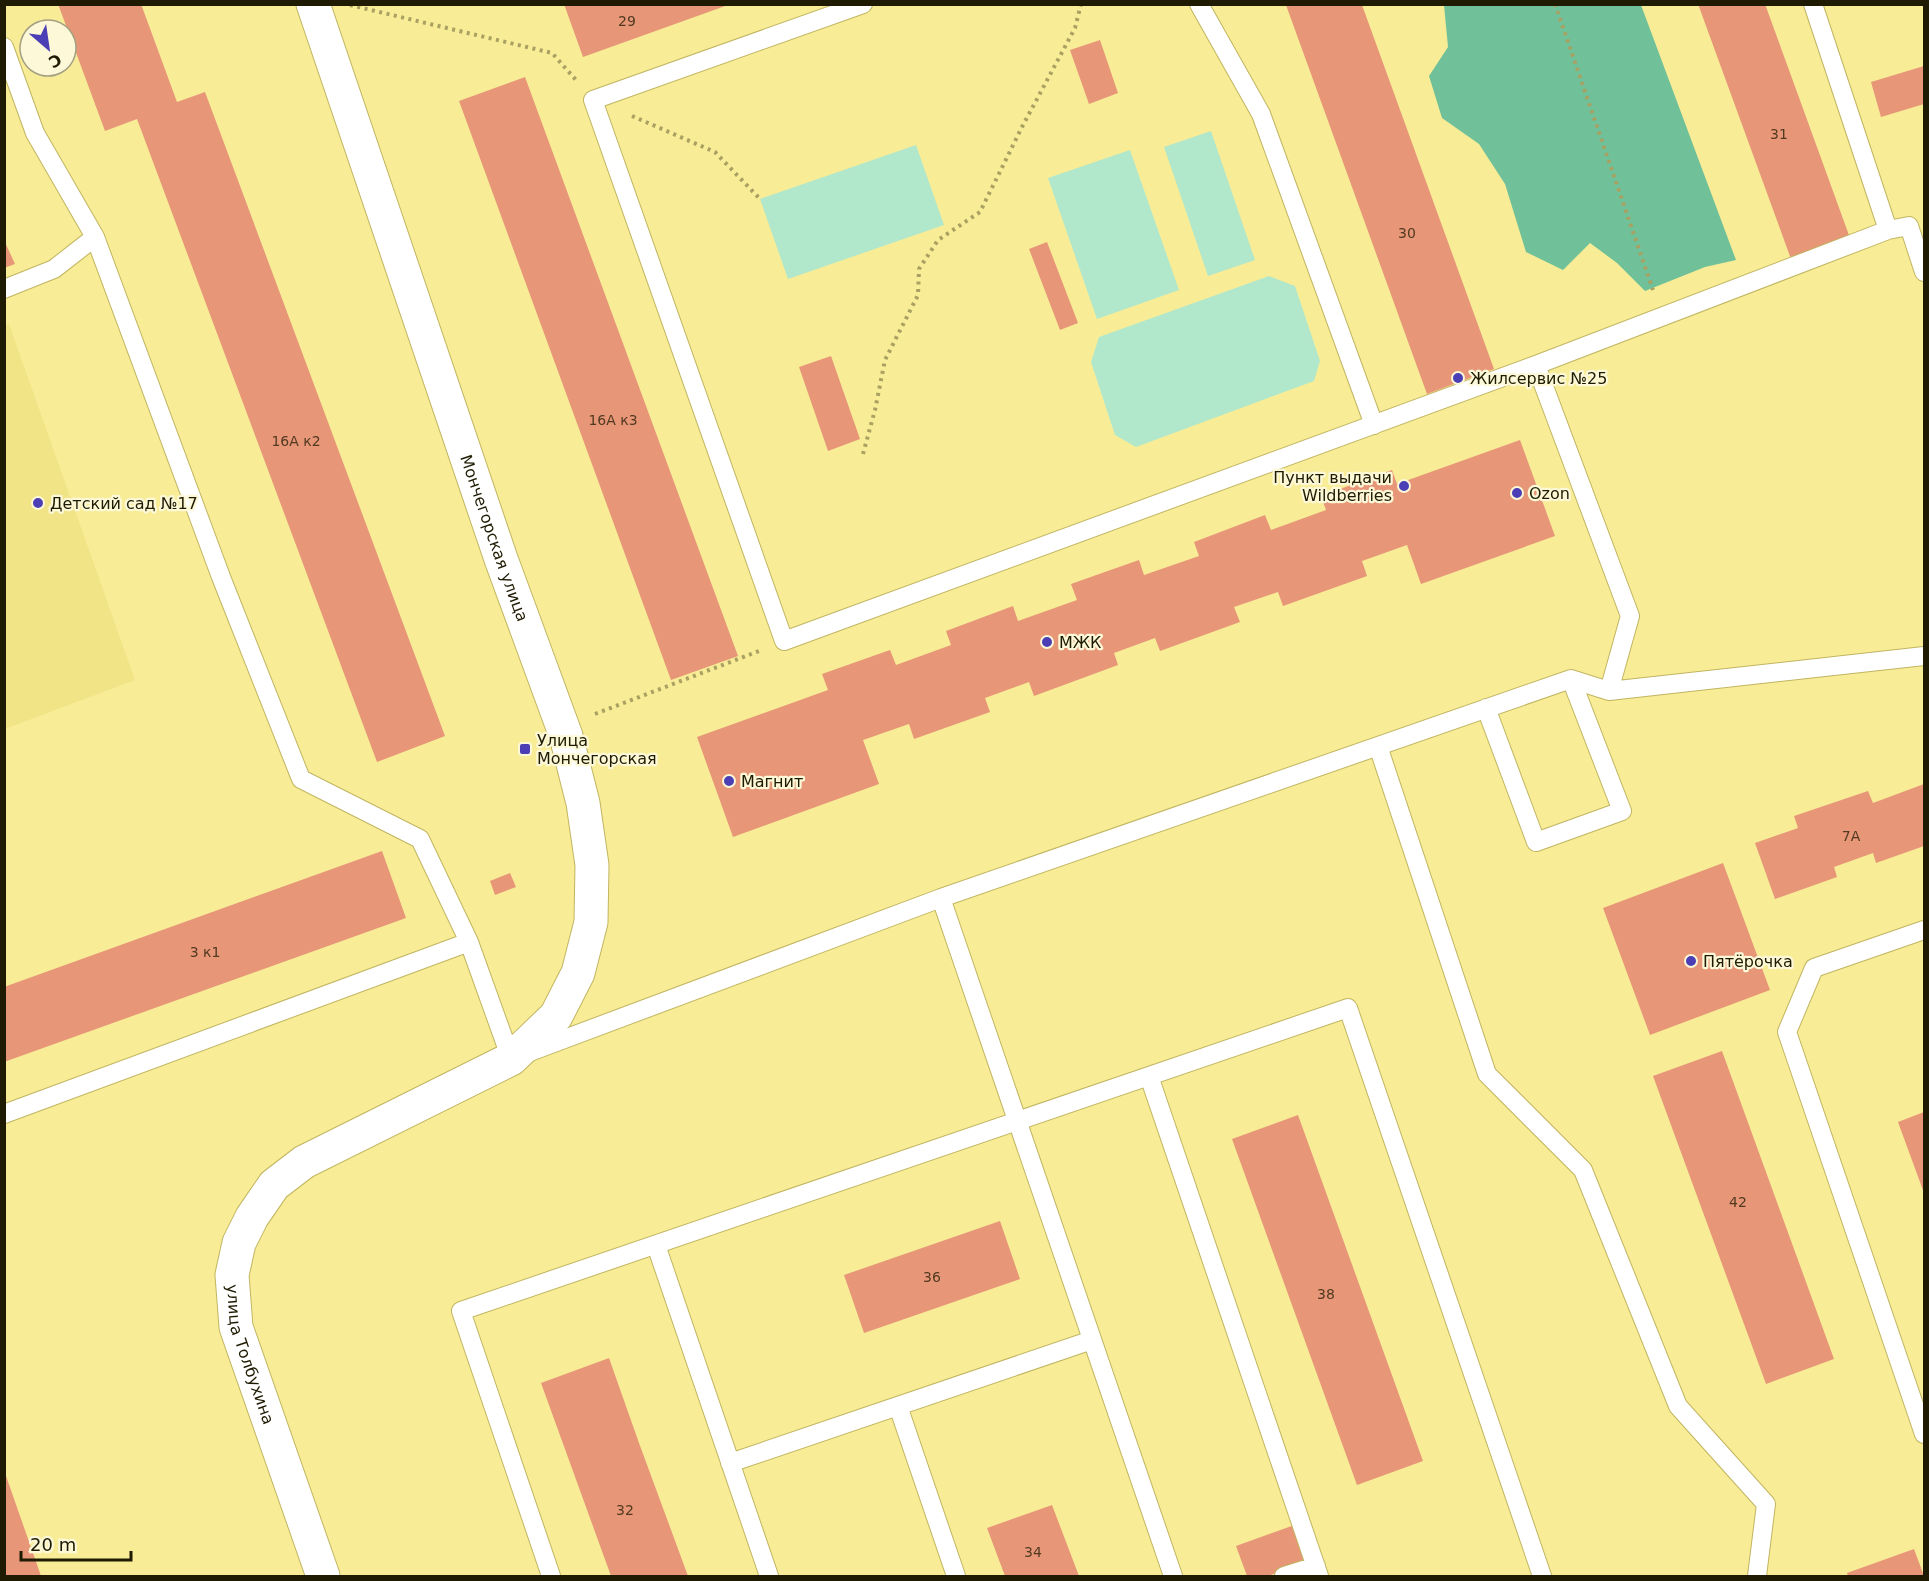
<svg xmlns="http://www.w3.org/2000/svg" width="1929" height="1581" font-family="'DejaVu Sans',sans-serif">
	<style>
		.built { fill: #f1e486 }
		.green { fill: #b1e8cb }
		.forest { fill: #70c099 }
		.building { fill: #e79678 }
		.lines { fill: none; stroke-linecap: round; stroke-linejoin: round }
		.lane-casing { stroke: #c1b561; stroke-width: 20 }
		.secondary-casing { stroke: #c1b561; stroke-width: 35 }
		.path { stroke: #a9a061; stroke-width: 4; stroke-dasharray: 3 4.5; stroke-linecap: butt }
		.lane { stroke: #fff; stroke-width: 18 }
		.secondary { stroke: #fff; stroke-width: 33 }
		.poi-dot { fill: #4c3fb6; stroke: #fcf8d8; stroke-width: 2 }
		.labels { text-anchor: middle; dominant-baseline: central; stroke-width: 4.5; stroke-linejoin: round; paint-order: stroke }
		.number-label { font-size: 14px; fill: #513a20 }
		.poi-label { font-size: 16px; fill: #1f1b02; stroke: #fcf8d8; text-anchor: start }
		.street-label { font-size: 16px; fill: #1f1b02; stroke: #fcf8d8 }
	</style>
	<rect width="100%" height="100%" fill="#f8ec97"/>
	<path class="built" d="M9 324 135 680 5 729 4 326Z"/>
	<path class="green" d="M1211 131 1255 260 1208 276 1164 147Z
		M916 145 944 225 788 279 760 199Z
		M1130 150 1179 290 1097 319 1048 178Z
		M1269 276 1295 286 1320 361 1314 381 1136 447 1115 435 1091 362 1099 337Z"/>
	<path class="forest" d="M1444 5H1641L1736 260 1705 267 1645 291 1617 263 1590 243 1563 270 1526 252 1505 184 1479 144 1442 118 1429 76 1448 47Z"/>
	<path class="building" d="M58 4H141L177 102 205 92 445 736 377 762 137 119 105 131Z
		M564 4H728V5L583 57Z
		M1698 4H1765L1850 238 1791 259Z
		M1286 5H1362L1494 369 1427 394Z
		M1100 40 1118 93 1089 104 1070 50Z
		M1924 66V104L1881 117 1871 82Z
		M525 77 738 656 671 680 459 101Z
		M4 240 15 264 4 268Z
		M1047 242 1078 323 1060 330 1029 249Z
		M831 356 860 439 828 451 799 367Z
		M1520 440 1555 536 1421 584 1407 545 1362 561 1367 576 1283 606 1278 592 1234 607 1240 622 1160 651 1155 638 1114 653 1118 665 1034 696 1029 682 985 698 990 712 914 739 909 724 863 740 879 784 733 837 697 737 828 690 822 674 890 650 896 665 951 645 946 631 1013 606 1018 621 1077 600 1071 584 1102 573 1139 560 1144 575 1199 556 1194 542 1265 515 1271 530 1326 510 1321 496 1392 470 1397 484Z
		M1924 784V846L1876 863 1873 853 1834 867 1837 877 1775 899 1755 843 1798 828 1794 816 1868 791 1873 803Z
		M382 851 406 918 4 1062V987Z
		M1723 863 1770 990 1650 1035 1603 908Z
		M510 873 516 887 495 895 490 881Z
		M1722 1051 1834 1359 1766 1384 1653 1076Z
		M1924 1112V1193L1898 1122Z
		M1298 1115 1423 1461 1357 1485 1232 1139Z
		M1000 1221 1020 1279 864 1333 844 1275Z
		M609 1358 639 1443 688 1576H611L541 1383Z
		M4 1473H5L41 1576H4Z
		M1052 1505 1079 1576H1005L987 1528Z
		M1300 1523 1313 1560 1268 1576H1247L1236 1546Z
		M1914 1549 1924 1576H1848L1847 1573Z"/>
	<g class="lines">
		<g class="lane-casing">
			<path id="lane" d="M863 4 593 100 784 641 1536 365 1888 230 1909 226 1924 272
				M1199 4 1261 114 1374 425
				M1813 4 1888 230
				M4 47 35 133 95 237 221 577 301 779 420 839 469 942
				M4 289 54 269 95 237
				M1609 691 1924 656
				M1486 708 1536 842 1622 811 1571 679
				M1378 746 1487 1074 1583 1170 1678 1406 1766 1504 1757 1576
				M941 898 1173 1576
				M1924 930 1814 968 1787 1032 1924 1434
				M1149 1076 1319 1576
				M4 1114 469 942 511 1059 941 898 1571 679 1609 691 1630 616 1536 365
				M656 1245 769 1576
				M898 1406 956 1576
				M730 1463 1092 1340
				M551 1576 461 1311 1348 1008 1542 1576
				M1284 1576 1316 1566"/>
		</g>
		<g class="secondary-casing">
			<g id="secondary">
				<path id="s1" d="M313 4 501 559 566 736 583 803 592 865 591 922 578 973 556 1016 511 1059 304 1162 274 1185 252 1217 239 1243 232 1275 236 1327 323 1576"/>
			</g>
		</g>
		<path class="path" d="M1555 4 1653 290
			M350 5 552 53 576 80
			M632 116 715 152 760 199
			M863 454 875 410 885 360 918 295 919 269 938 240 980 212 1022 127 1075 28 1081 4
			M595 714 759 651"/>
		<use href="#lane" class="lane"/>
		<use href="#secondary" class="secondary"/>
	</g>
	<g class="poi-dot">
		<circle cx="1458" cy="378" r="6"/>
		<circle cx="1404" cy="486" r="6"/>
		<circle cx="1517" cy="493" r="6"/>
		<circle cx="38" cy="503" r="6"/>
		<circle cx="1047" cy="642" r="6"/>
		<rect x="519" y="743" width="12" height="12" rx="3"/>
		<circle cx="729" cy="781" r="6"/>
		<circle cx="1691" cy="961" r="6"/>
	</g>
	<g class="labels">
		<g class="number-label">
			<text x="627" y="21">29</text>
			<text x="1779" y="134">31</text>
			<text x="1407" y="233">30</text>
			<text x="613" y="420">16А к3</text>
			<text x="296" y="441">16А к2</text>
			<text x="1851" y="836">7А</text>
			<text x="205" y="952">3 к1</text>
			<text x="1738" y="1202">42</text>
			<text x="932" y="1277">36</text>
			<text x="1326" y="1294">38</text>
			<text x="625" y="1510">32</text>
			<text x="1033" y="1552">34</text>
		</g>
		<g class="poi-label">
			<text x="1470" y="378">Жилсервис №25</text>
			<text x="1392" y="477" text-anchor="end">Пункт выдачи<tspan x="1392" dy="18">Wildberries</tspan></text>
			<text x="1529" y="493">Ozon</text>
			<text x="50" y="503">Детский сад №17</text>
			<text x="1059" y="642">МЖК</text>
			<text x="537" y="740">Улица<tspan x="537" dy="18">Мончегорская</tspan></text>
			<text x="741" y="781">Магнит</text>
			<text x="1703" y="961">Пятёрочка</text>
		</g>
		<g class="street-label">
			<text stroke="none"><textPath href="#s1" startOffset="564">Мончегорская улица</textPath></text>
			<text stroke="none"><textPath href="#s1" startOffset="1578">улица Толбухина</textPath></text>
		</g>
	</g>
	<rect width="1929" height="1581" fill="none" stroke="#1f1b02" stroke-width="12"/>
	<g transform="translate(48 48) rotate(151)"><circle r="28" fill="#fcf8d8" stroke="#a4a082" stroke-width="1.5"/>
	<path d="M0-4.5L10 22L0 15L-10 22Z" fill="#4c3fb6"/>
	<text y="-9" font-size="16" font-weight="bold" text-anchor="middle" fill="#1f1b02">С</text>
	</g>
	<path d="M21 1551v9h110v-9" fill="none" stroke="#1f1b02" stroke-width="3"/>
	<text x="30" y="1551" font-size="18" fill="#1f1b02" stroke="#fcf8d8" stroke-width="4.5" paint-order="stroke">20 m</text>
</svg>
